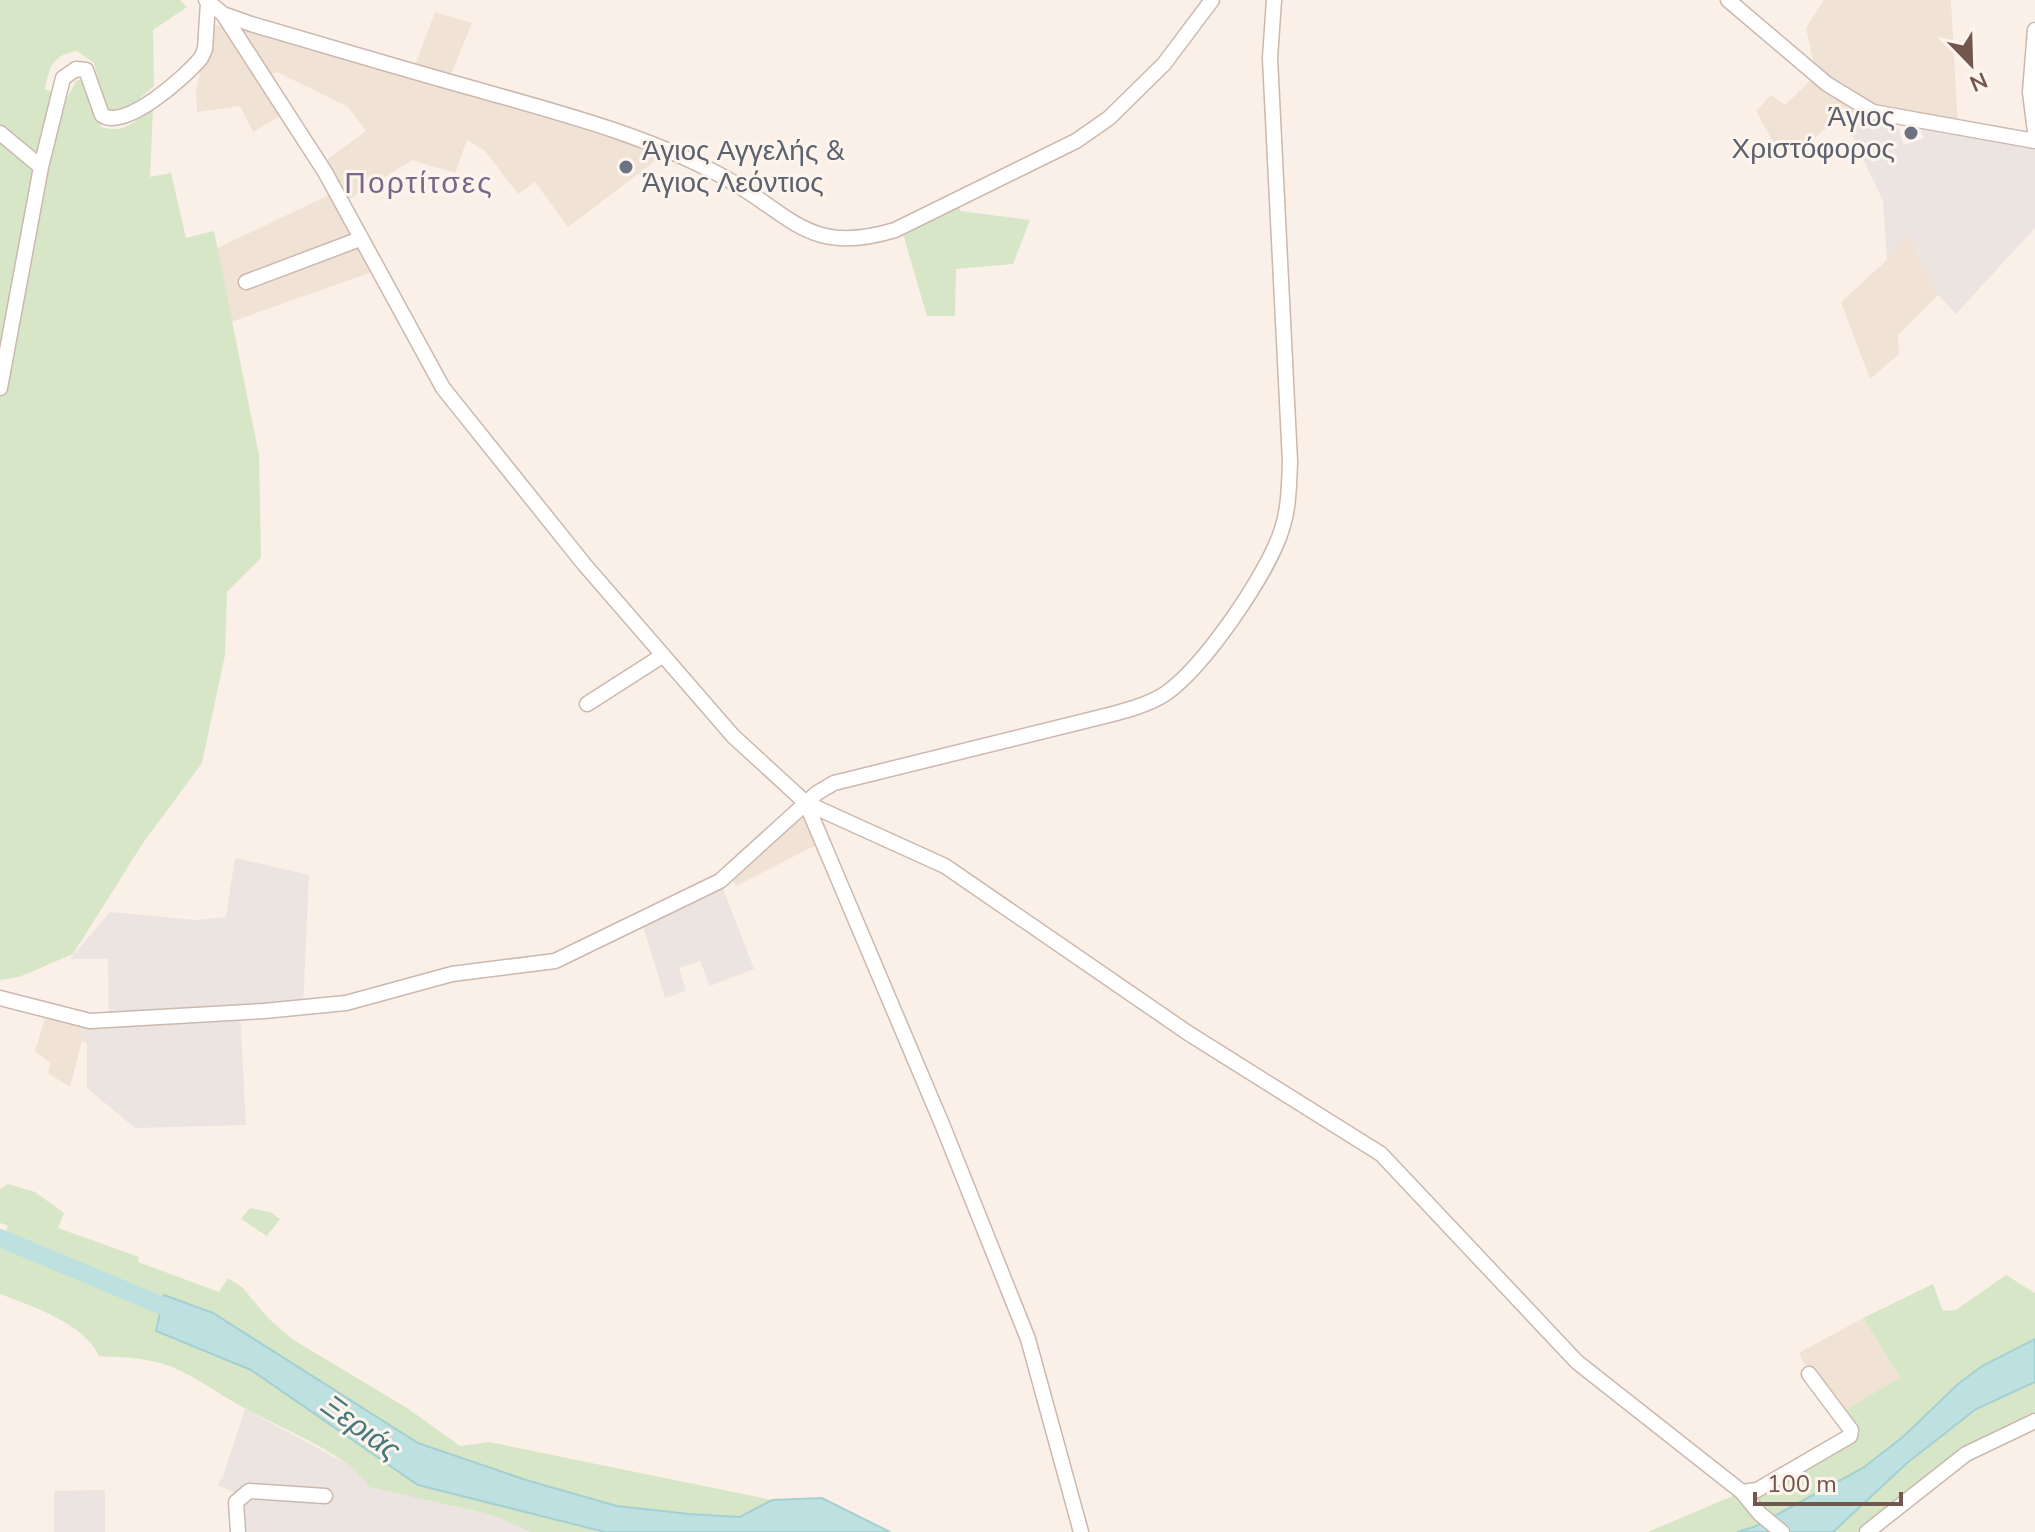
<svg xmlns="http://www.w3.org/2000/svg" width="2035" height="1532" font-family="'Nunito Sans',sans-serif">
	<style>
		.residential { fill: #f1e2d6 }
		.industrial { fill: #ebe4e0 }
		.green { fill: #d7e6c7 }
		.water { fill: #bde0e1; stroke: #a5d0d2; stroke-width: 2 }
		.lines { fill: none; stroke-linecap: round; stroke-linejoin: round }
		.river { stroke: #bde0e1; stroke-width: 18 }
		.minor-casing { stroke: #cbb8ae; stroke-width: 17 }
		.minor { stroke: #fff; stroke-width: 14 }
		.worship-dot { fill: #6b7280; stroke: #fdf5ed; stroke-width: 3 }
		.labels { text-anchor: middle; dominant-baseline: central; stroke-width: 6; stroke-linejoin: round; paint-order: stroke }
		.worship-label { font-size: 28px; fill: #5b616d; stroke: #fdf5ed; text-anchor: end }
		.neighbourhood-label { font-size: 30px; letter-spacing: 2px; fill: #7b668c; stroke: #fdf5ed }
		.water-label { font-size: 30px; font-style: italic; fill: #47787b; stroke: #fdf5ed }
	</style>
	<rect width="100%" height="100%" fill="#faf0e7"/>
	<path class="residential" d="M1824 0H1951L1958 129 1854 99 1842 115 1797 152 1778 151 1756 111 1771 95 1785 105 1816 75 1806 28Z
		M435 12 472 23 446 87 598 131 663 155 568 227 535 182 518 194 485 151 467 140 455 173 412 160 337 207 372 272 231 322 217 248 338 191 324 162 366 131 348 107 277 72 263 79 284 114 253 132 240 106 197 112 196 91 210 25H223L230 38 239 35 244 27 411 76Z
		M1907 233 1938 295 1898 335 1899 354 1870 379 1841 302 1887 260Z
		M806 803 822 842 736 886 730 874Z
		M47 1012 79 1021 82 1041 70 1087 48 1073 50 1063 35 1051Z
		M1863 1318 1900 1377 1839 1414 1809 1374 1799 1353Z"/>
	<path class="industrial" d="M1854 99 1894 117 1904 145 1924 138 1917 121 2035 141V228L1956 314 1938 295 1908 234 1887 260 1883 201 1842 115Z
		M235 858 309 875 303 1008 240 1013 246 1125 135 1128 87 1088V1044L82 1041 79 1021 109 1020 108 959H70L110 912 195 920 226 917Z
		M720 881 754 969 710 986 700 961 679 968 686 991 665 998 641 919Z
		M245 1409 347 1464 364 1477 370 1487 489 1514 532 1532H238L240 1495 217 1485 223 1476Z
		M105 1490V1532H54V1491Z"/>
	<path class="green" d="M0 0H180L187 7 153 30 154 86C140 97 124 117 105 109L94 63 77 51C52 55 50 66 45 89L67 98 76 81 83 79 101 127C125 134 135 122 153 106L150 177 171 173 186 238 214 231 259 455 261 558 227 592 225 655 202 763 143 843 73 954 19 977 0 980Z
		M959 206 960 211 1030 220 1013 264 956 269 955 316H927L902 231Z
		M8 1184 35 1192 64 1213 58 1228 139 1257 138 1262 219 1292 228 1278 242 1287 268 1318 292 1339 407 1408 460 1446 489 1442 772 1500 740 1517 689 1514 617 1506 526 1480 418 1443 213 1313 156 1331 251 1370 418 1485 605 1532H532L489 1514 369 1487C351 1455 280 1428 246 1409 221 1396 199 1378 172 1367 149 1358 124 1357 99 1356 85 1324 32 1306 0 1294V1241L8 1226 0 1223V1189Z
		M250 1208 270 1212 280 1219 267 1236 241 1219Z
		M2006 1275 2035 1293V1339L1982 1366 1958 1384 1904 1436 1863 1468 1754 1527 1737 1532H1648L1742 1492 1850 1436 1839 1414 1900 1377 1863 1318 1933 1284 1943 1311 1956 1310Z
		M2035 1382V1421L1994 1439 1867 1532H1833L1907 1463 1976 1409Z"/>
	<path class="water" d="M164 1295 213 1313 418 1443 526 1480 617 1506 689 1514 740 1517 772 1500 822 1498 890 1532H605L418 1485 251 1370 156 1331Z
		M2035 1339V1382L1976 1409 1907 1463 1833 1532H1737L1754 1527 1863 1468 1904 1436 1958 1384 1982 1366Z"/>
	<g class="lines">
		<path class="river" d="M0 1238 182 1314"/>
		<g class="minor-casing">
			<path id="minor" d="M206 0 223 14 251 24C327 46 403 69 479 90 560 113 645 135 720 175 792 213 806 257 895 230L1076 141 1109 118 1164 64 1212 0
				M1728 0 1827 84 1873 112 2035 141
				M223 14 325 172 443 388 584 564 733 736 806 803 945 866 1188 1033 1381 1154 1577 1362 1742 1492 1760 1514 1782 1532
				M2035 30 2030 92 2035 132
				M0 133 41 167
				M246 282 360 239
				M0 388 41 167 63 78 76 69 86 70 102 115C125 131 185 77 201 58L205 49 208 2
				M587 704 662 656
				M806 803 942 1124 1028 1339 1081 1532
				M0 998 90 1021 264 1011 346 1003 452 974 555 961 720 881 817 793 834 783 1113 714C1131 709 1149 704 1165 694 1204 667 1268 574 1282 529 1289 508 1289 484 1290 462L1270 58 1274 0
				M1742 1492 1757 1490 1850 1436 1851 1430 1809 1374
				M238 1532 236 1502 249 1491 325 1496
				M1867 1532 1966 1454 2035 1421"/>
		</g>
		<use href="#minor" class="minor"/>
	</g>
	<g class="worship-dot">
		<circle cx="1911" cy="133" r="8"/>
		<circle cx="626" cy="167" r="8"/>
	</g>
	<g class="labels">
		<g class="worship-label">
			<text x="1895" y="117">Άγιος<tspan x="1895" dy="32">Χριστόφορος</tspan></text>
			<text x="642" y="151" text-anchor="start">Άγιος Αγγελής &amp;<tspan x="642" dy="32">Άγιος Λεόντιος</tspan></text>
		</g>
		<g class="neighbourhood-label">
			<text x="419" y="183">Πορτίτσες</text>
		</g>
		<g class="water-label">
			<text transform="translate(361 1428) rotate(36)">Ξεριάς</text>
		</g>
	</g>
	<g transform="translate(1971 64) rotate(157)" stroke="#fdf5ed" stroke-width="6" paint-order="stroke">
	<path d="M0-6L14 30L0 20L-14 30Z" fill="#71574e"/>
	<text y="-12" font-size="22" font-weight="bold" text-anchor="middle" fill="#71574e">N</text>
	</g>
	<path d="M1755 1492v12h146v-12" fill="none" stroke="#71574e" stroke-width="4"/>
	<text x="1767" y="1492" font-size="24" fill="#71574e" stroke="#fdf5ed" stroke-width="6" paint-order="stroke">100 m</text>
</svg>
